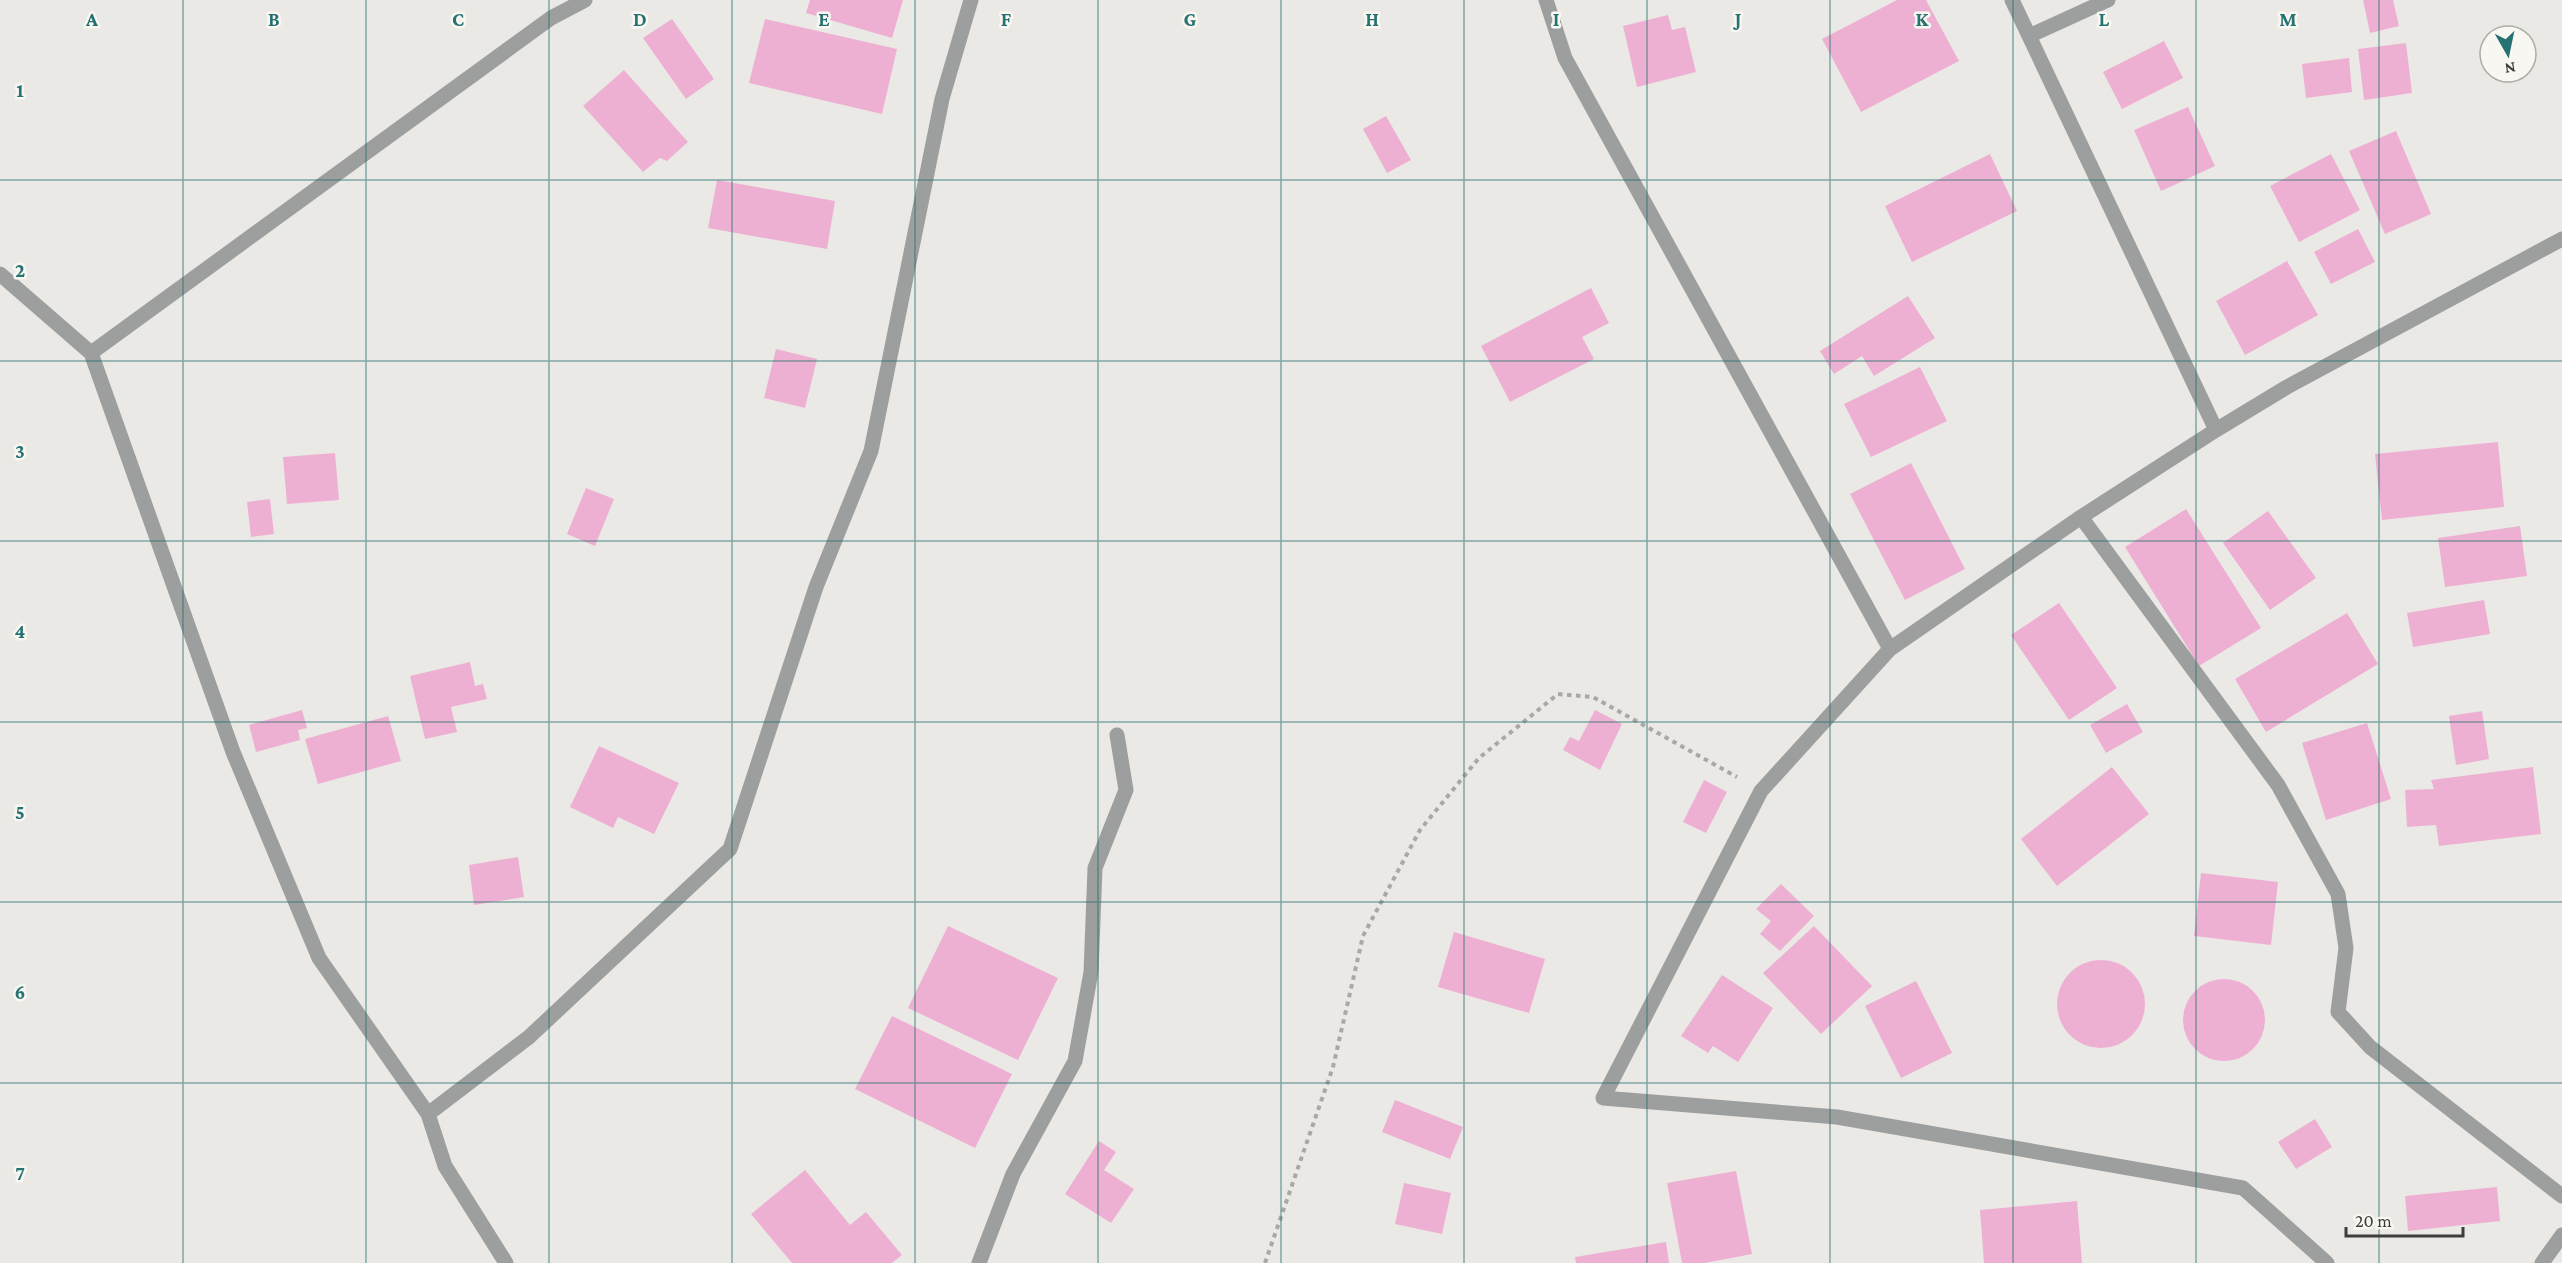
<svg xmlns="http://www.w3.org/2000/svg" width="2562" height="1263" font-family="'Crimson Pro',serif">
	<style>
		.building { fill: #eeb0d2 }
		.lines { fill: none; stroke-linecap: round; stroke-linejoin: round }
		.path { stroke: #a9a8a5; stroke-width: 4; stroke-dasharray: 4.5 4.5; stroke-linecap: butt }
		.minor { stroke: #9d9f9f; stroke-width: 15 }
		.grid { fill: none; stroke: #267171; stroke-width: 1.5; stroke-opacity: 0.55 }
		.grid-label { font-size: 20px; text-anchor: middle; font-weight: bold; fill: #267171; stroke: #f8f7f2; stroke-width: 5; stroke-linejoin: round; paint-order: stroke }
	</style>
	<rect width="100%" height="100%" fill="#ebe9e5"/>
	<path class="building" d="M810 0H903L892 38 806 13Z
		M1897 0H1926L1959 61 1861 112 1822 39Z
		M2363 0H2393L2399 26 2370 33Z
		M1668 15 1672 30 1685 27 1696 72 1637 87 1623 26Z
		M672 19 714 79 686 99 643 38Z
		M765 19 897 49 882 114 749 83Z
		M2164 41 2183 78 2122 109 2103 72Z
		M2406 43 2412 93 2364 100 2358 49Z
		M2349 58 2352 92 2306 98 2302 64Z
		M624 70 688 142 667 161 660 158 643 172 583 106Z
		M2188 107 2215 166 2161 191 2134 130Z
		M1386 116 1411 160 1387 173 1363 129Z
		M2396 131 2431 214 2385 234 2349 151Z
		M1990 154 2017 211 1912 262 1885 206Z
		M2331 154 2360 210 2299 242 2270 186Z
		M717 180 835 201 827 249 708 228Z
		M2358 229 2375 262 2331 284 2314 252Z
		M2287 261 2318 315 2245 355 2216 301Z
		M1591 288 1609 323 1582 337 1594 359 1510 402 1481 346Z
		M1908 296 1935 338 1874 376 1862 356 1834 374 1820 351Z
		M776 349 817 359 805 408 764 398Z
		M1920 367 1947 421 1871 457 1844 404Z
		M2498 442 2504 507 2382 520 2375 454Z
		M335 453 339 500 287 504 283 457Z
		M1911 463 1965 569 1905 600 1850 494Z
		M586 488 614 499 595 546 567 534Z
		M270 499 274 534 251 537 247 502Z
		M2186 509 2261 628 2199 666 2125 547Z
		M2268 511 2316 578 2270 610 2223 543Z
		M2520 526 2527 576 2445 587 2438 538Z
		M2484 600 2490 634 2413 647 2407 613Z
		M2059 603 2117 688 2069 720 2011 635Z
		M2347 613 2378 664 2266 732 2235 679Z
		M470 662 475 686 483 684 487 699 451 707 457 732 425 739 410 676Z
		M2127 704 2143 732 2106 753 2090 725Z
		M302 710 307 728 298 730 300 740 256 752 249 725Z
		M1595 710 1622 724 1600 770 1563 750 1570 737 1579 741Z
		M2482 711 2489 759 2456 765 2449 716Z
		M388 716 401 761 318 784 305 739Z
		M2367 723 2391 799 2326 820 2302 743Z
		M599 746 679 783 654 834 618 817 613 828 570 807Z
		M2112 767 2149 814 2057 886 2021 839Z
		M2533 767 2541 834 2439 846 2436 825 2407 827 2405 790 2434 789 2431 780Z
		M1704 780 1727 792 1706 833 1683 822Z
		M518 857 524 897 474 905 469 865Z
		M2201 873 2278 882 2271 945 2194 936Z
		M1781 884 1814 916 1780 951 1760 934 1771 921 1756 909Z
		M948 926 1058 978 1018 1060 908 1008Z
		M1814 926 1872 986 1821 1034 1763 973Z
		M1454 932 1545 959 1529 1013 1438 987Z
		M2057 1004a44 44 0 1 1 88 0a44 44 0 1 1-88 0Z
		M1722 975 1773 1008 1738 1062 1713 1046 1708 1053 1681 1036Z
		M2183 1020a41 41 0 1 1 82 0a41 41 0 1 1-82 0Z
		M1916 981 1952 1053 1901 1078 1865 1006Z
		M892 1016 1012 1074 975 1148 855 1089Z
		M1395 1100 1463 1127 1450 1159 1382 1132Z
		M2315 1119 2332 1147 2296 1169 2278 1142Z
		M1099 1141 1116 1152 1104 1170 1134 1189 1111 1223 1065 1194Z
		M805 1170 850 1225 866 1212 902 1255 892 1263H792L751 1214Z
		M1736 1171 1752 1254 1705 1263H1682L1667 1183Z
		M1404 1183 1451 1193 1442 1234 1395 1224Z
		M2497 1187 2500 1221 2408 1231 2405 1196Z
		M2077 1201 2082 1263H1984L1980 1210Z
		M1666 1242 1669 1263H1576L1575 1257Z"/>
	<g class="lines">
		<path class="path" d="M1265 1263 1333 1067 1363 936 1420 830 1479 758 1558 694 1593 697 1737 777"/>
		<path class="minor" d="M1546 0 1565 58 1890 649
			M2012 0 2216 430
			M2029 36 2108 0
			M0 274 91 353 233 752 319 958 428 1114 445 1166 506 1263
			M91 353 551 18 585 0
			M2081 517 2278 785 2338 894 2346 948 2338 1012 2370 1047 2562 1196
			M428 1114 529 1037 730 849 816 587 871 451 942 99 971 0
			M979 1263 1013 1174 1075 1061 1091 972 1095 868 1126 790 1117 735
			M2327 1263 2243 1188 1837 1117 1603 1098 1761 791 1890 649 2081 517 2216 430 2287 387 2562 239
			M2542 1263 2562 1235"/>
	</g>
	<path class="grid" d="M183 0V1263M366 0V1263M549 0V1263M732 0V1263M915 0V1263M1098 0V1263M1281 0V1263M1464 0V1263M1647 0V1263M1830 0V1263M2013 0V1263M2196 0V1263M2379 0V1263M0 180H2562M0 361H2562M0 541H2562M0 722H2562M0 902H2562M0 1083H2562"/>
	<g class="grid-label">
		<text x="92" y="26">A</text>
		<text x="274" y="26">B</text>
		<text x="458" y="26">C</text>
		<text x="640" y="26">D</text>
		<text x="824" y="26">E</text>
		<text x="1006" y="26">F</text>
		<text x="1190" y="26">G</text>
		<text x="1372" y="26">H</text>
		<text x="1556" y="26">I</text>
		<text x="1738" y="26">J</text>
		<text x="1922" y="26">K</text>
		<text x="2104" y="26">L</text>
		<text x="2288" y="26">M</text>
		<text x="20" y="97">1</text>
		<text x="20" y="277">2</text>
		<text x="20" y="458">3</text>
		<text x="20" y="638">4</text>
		<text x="20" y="819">5</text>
		<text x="20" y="999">6</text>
		<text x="20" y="1180">7</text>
	</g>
	<g transform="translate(2508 54) rotate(171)"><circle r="28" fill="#f8f7f2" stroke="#adada9" stroke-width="1.5"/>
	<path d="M0-4.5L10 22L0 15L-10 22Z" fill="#267171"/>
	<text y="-9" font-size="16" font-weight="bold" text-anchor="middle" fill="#3d3d3b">N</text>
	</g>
	<path d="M2346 1227v9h117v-9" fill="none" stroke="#3d3d3b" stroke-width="3"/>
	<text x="2355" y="1227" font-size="18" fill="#3d3d3b" stroke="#f8f7f2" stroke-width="4.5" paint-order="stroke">20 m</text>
</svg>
